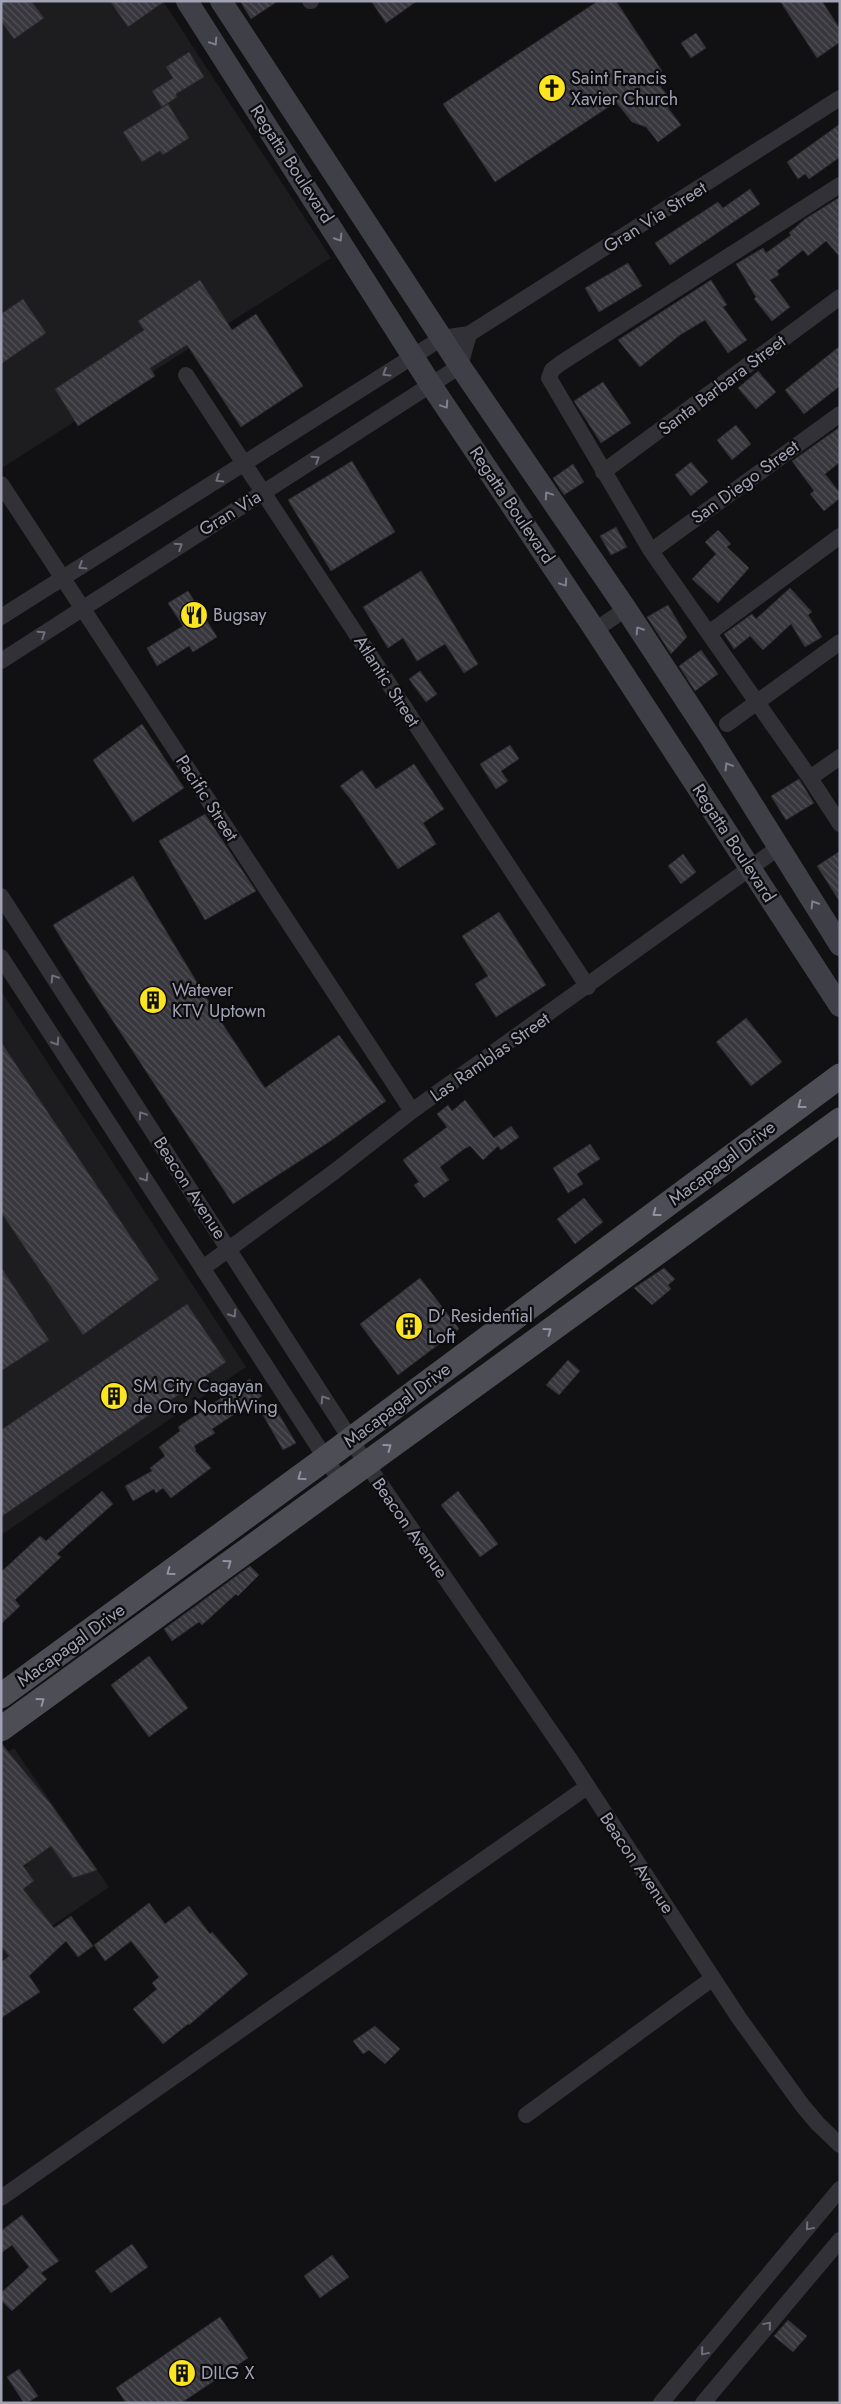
<svg xmlns="http://www.w3.org/2000/svg" width="841" height="2404" font-family="Jost,sans-serif">
	<style>
		.built { fill: #1d1c1f }
		.building { fill: url(#building-back-hatch); stroke: #2b2a2e }
		.lines { fill: none; stroke-linecap: round; stroke-linejoin: round }
		.street { stroke: #323137; stroke-width: 16 }
		.secondary { stroke: #3f3f47; stroke-width: 22 }
		.primary { stroke: #4d4d56; stroke-width: 25 }
		.oneway { stroke: #7f7f8e }
		.oneway2 { stroke: #6f6f7c }
		.oneway3 { stroke: #9091a1 }
		.labels { text-anchor: middle; dominant-baseline: central; stroke-width: 4.5; stroke-linejoin: round; paint-order: stroke }
		.poi-label { font-size: 18px; fill: #a1a2b4; stroke: #0c0b0d; text-anchor: start }
		.street-label { font-size: 18px; fill: #a1a2b4; stroke: #0c0b0d }
	</style>
	<defs>
		<pattern id="building-back-hatch" width="6" height="6" patternUnits="userSpaceOnUse" patternTransform="scale(1.25)"><rect width="6" height="6" fill="#38373d"/><path d="M-1 5l2 2M0 0l6 6M5-1l2 2" fill="none" stroke="#525157"/></pattern>
	</defs>
	<rect width="100%" height="100%" fill="#111012"/>
	<path class="built" d="M1 1H163L331 258 2 468Z
		M1 991 246 1367 1 1535Z
		M14 1748 109 1887 1 1961V1882L27 1865 1 1828V1756Z"/>
	<path class="building" d="M1 1H31L44 18 14 39 1 21Z
		M110 1H165L128 27Z
		M240 1H278L251 19Z
		M371 1H417L386 23Z
		M598 1H616L662 71 652 77 670 98 668 108 681 125 658 142 646 127 632 122 616 102 495 182 443 104Z
		M780 1H822L840 29V42L817 58Z
		M696 33 706 48 691 58 681 43Z
		M189 52 204 77 176 94 177 97 162 107 152 91 173 78 166 67Z
		M168 104 189 138 163 155 160 151 142 162 123 132Z
		M840 124V157L809 179 805 174 798 179 787 162Z
		M750 189 760 204 670 265 655 243 718 202 723 208Z
		M840 197V257L826 241 808 256 803 250 777 271 779 275 770 280 790 307 772 321 754 299 756 297 736 264 763 248 766 253 791 235 789 233 805 219Z
		M628 263 642 286 599 312 585 288Z
		M200 280 232 330 256 314 303 386 241 427 187 345 150 368 155 376 78 426 55 389 144 330 138 321Z
		M711 280 727 305 723 307 747 340 728 353 705 320 680 335 640 367 618 340Z
		M23 299 46 333 1 364V314Z
		M840 346V386L804 414 785 390Z
		M758 371 776 392 756 409 738 388Z
		M603 382 631 423 601 443 574 401Z
		M736 425 751 444 732 460 717 440Z
		M840 427V462L825 474 840 493V498L824 511 810 494 814 491 792 461Z
		M352 461 395 532 331 571 288 500Z
		M691 462 708 482 691 496 675 475Z
		M573 464 584 482 564 495 553 478Z
		M616 527 627 547 611 555 600 536Z
		M718 530 731 544 727 547 749 568 718 603 692 579 716 554 705 542Z
		M421 571 478 664 464 673 445 644 417 661 403 638 388 648 363 607Z
		M790 588 812 612 808 615 822 637 805 647 791 624 763 650 750 636 734 649 724 634 752 614 756 619Z
		M188 591 217 637 193 652 189 646 157 666 147 648 183 626 168 603Z
		M668 605 687 637 671 654 647 617Z
		M701 650 718 674 695 691 679 666Z
		M420 671 437 694 426 702 409 679Z
		M142 724 184 788 133 822 93 760Z
		M510 745 519 759 501 771 508 781 496 789 480 764Z
		M414 764 444 809 423 823 436 844 398 869 352 801 340 786 362 770 376 789Z
		M799 779 814 803 786 820 771 796Z
		M205 814 256 891 205 920 159 841Z
		M840 851V902L817 866Z
		M683 854 696 872 681 884 668 866Z
		M133 876 216 1014 265 1088 339 1035 386 1101 329 1142 233 1204 90 986 53 925Z
		M499 912 546 985 496 1017 475 984 488 976 462 936Z
		M746 1018 782 1062 751 1086 716 1042Z
		M1 1042 159 1279 83 1335 1 1212Z
		M465 1100 494 1138 511 1126 519 1137 501 1150 498 1146 483 1160 470 1146 464 1149 440 1167 449 1180 424 1198 414 1185 419 1182 403 1160 447 1127 437 1114 448 1105 452 1111Z
		M590 1144 600 1159 577 1174 583 1184 568 1193 553 1168Z
		M584 1198 603 1222 575 1244 557 1219Z
		M1 1267 49 1340 1 1371Z
		M664 1268 675 1279 668 1285 671 1289 652 1305 634 1288Z
		M420 1278 459 1329 398 1375 360 1324Z
		M187 1304 226 1362 1 1517V1430Z
		M568 1360 580 1371 559 1395 546 1385Z
		M250 1379 262 1396 212 1429 215 1433 194 1446 196 1450 195 1451 211 1468 171 1498 163 1488 156 1493 154 1489 133 1501 125 1486 152 1471 150 1468 165 1456 159 1447 180 1431 178 1427Z
		M275 1408 296 1443 283 1450 263 1415Z
		M102 1491 113 1504 57 1554 61 1557 15 1600 20 1606 1 1624V1572L40 1536 46 1541Z
		M458 1491 498 1544 480 1557 441 1505Z
		M250 1566 259 1575 238 1596 236 1594 202 1625 199 1622 172 1641 164 1629Z
		M149 1656 188 1708 149 1737 111 1685Z
		M1 1743 50 1803 97 1870 73 1878 51 1846 23 1866 34 1881 23 1889 54 1928 71 1916 93 1946 78 1957 66 1941 29 1976 40 1992 1 2018V1962L9 1956 1 1946Z
		M149 1903 165 1924 189 1906 210 1934 212 1932 248 1974 189 2025 188 2024 163 2044 133 2009 157 1989 152 1983 159 1977 131 1941 105 1961 94 1945Z
		M375 2026 400 2049 385 2064 369 2050 363 2054 353 2041Z
		M22 2215 59 2261 41 2273 47 2279 12 2311 1 2300V2293L29 2267 12 2245 1 2253V2231Z
		M132 2244 148 2267 111 2293 95 2271Z
		M332 2255 349 2277 320 2298 304 2276Z
		M220 2317 248 2358 181 2403H126L116 2388Z
		M788 2320 807 2336 793 2352 774 2336Z
		M19 2369 38 2396 27 2403H24L7 2377Z"/>
	<g class="lines">
		<path class="street" d="M310 1H311
			M840 185 561 363 552 370 549 378 651 551 810 778 840 824
			M186 375 588 987
			M603 472 840 297
			M1 484 412 1111
			M651 551 840 414
			M1 617 442 338 469 334 840 98
			M595 630 626 609
			M709 633 840 536
			M1 661 460 366 469 334
			M727 724 840 642
			M810 778 840 757
			M1 896 366 1463 569 1758 739 2018 802 2105 818 2124 840 2145
			M1 957 341 1482
			M203 1268 334 1172 412 1111 778 848
			M526 2115 713 1978
			M1 2198 587 1787
			M661 2403 840 2189
			M703 2403 840 2240"/>
		<path class="secondary" d="M187 1 431 385 595 630 840 1006
			M221 1 460 366 626 609 710 737 840 945"/>
		<path class="primary" d="M1 1696 326 1458 840 1076
			M1 1729 840 1120"/>
	</g>
	<defs><path id="oneway-chevron" d="M-2-3.5L2.5 0L-2 3.5" fill="none" stroke-width="1.6" stroke-linecap="round" stroke-linejoin="round" transform="scale(1.25)"/></defs>
	<g class="oneway">
		<use href="#oneway-chevron" transform="translate(214 42) rotate(57)"/>
		<use href="#oneway-chevron" transform="translate(339 238) rotate(57)"/>
		<use href="#oneway-chevron" transform="translate(445 405) rotate(56)"/>
		<use href="#oneway-chevron" transform="translate(548 495) rotate(-124)"/>
		<use href="#oneway-chevron" transform="translate(564 583) rotate(56)"/>
		<use href="#oneway-chevron" transform="translate(639 630) rotate(-123)"/>
		<use href="#oneway-chevron" transform="translate(728 766) rotate(-121)"/>
		<use href="#oneway-chevron" transform="translate(814 904) rotate(-122)"/>
	</g>
	<g class="oneway2">
		<use href="#oneway-chevron" transform="translate(386 373) rotate(148)"/>
		<use href="#oneway-chevron" transform="translate(316 459) rotate(-33)"/>
		<use href="#oneway-chevron" transform="translate(219 479) rotate(148)"/>
		<use href="#oneway-chevron" transform="translate(179 546) rotate(-33)"/>
		<use href="#oneway-chevron" transform="translate(82 566) rotate(148)"/>
		<use href="#oneway-chevron" transform="translate(42 634) rotate(-33)"/>
		<use href="#oneway-chevron" transform="translate(54 978) rotate(-123)"/>
		<use href="#oneway-chevron" transform="translate(56 1042) rotate(57)"/>
		<use href="#oneway-chevron" transform="translate(142 1115) rotate(-124)"/>
		<use href="#oneway-chevron" transform="translate(145 1178) rotate(57)"/>
		<use href="#oneway-chevron" transform="translate(233 1314) rotate(57)"/>
		<use href="#oneway-chevron" transform="translate(324 1399) rotate(-123)"/>
		<use href="#oneway-chevron" transform="translate(809 2227) rotate(130)"/>
		<use href="#oneway-chevron" transform="translate(768 2325) rotate(-50)"/>
		<use href="#oneway-chevron" transform="translate(704 2352) rotate(130)"/>
	</g>
	<g class="oneway3">
		<use href="#oneway-chevron" transform="translate(801 1105) rotate(143)"/>
		<use href="#oneway-chevron" transform="translate(656 1213) rotate(143)"/>
		<use href="#oneway-chevron" transform="translate(548 1331) rotate(-36)"/>
		<use href="#oneway-chevron" transform="translate(388 1447) rotate(-36)"/>
		<use href="#oneway-chevron" transform="translate(301 1477) rotate(144)"/>
		<use href="#oneway-chevron" transform="translate(228 1563) rotate(-36)"/>
		<use href="#oneway-chevron" transform="translate(170 1572) rotate(144)"/>
		<use href="#oneway-chevron" transform="translate(41 1701) rotate(-36)"/>
	</g>
	<defs>
		<g id="church-disc" transform="scale(1.4375)"><circle r="9.5" fill="#fbe420" stroke="#0c0b0d"/><path d="M-1.2-6h2.4v3.5h3.3v2.4h-3.3V6h-2.4V-.1h-3.3v-2.4h3.3Z" fill="#111"/></g>
		<g id="restaurant-disc" transform="scale(1.4375)"><circle r="9.5" fill="#fbe420" stroke="#0c0b0d"/><path d="M-5-6h1v4h1v-4h1v4h1v-4h1v5L-1.5 .5V6h-2V.5L-5-1ZM5-6V6H3V1.5H1.5Q1.5-4 5-6Z" fill="#111"/></g>
		<g id="building-disc" transform="scale(1.4375)"><circle r="9.5" fill="#fbe420" stroke="#0c0b0d"/><path d="M-4-6H4V6H1V3H-1V6H-4ZM-2.5-4.3h1.7v1.8h-1.7ZM.8-4.3h1.7v1.8H.8ZM-2.5-1h1.7V.8h-1.7ZM.8-1h1.7V.8H.8Z" fill="#111"/></g>
	</defs>
	<g fill-rule="evenodd">
		<use href="#church-disc" x="552" y="88"/>
		<use href="#restaurant-disc" x="194" y="615"/>
		<use href="#building-disc" x="153" y="1000"/>
		<use href="#building-disc" x="409" y="1326"/>
		<use href="#building-disc" x="114" y="1396"/>
		<use href="#building-disc" x="182" y="2373"/>
	</g>
	<g class="labels">
		<g class="poi-label">
			<text x="571" y="78">Saint Francis<tspan x="571" dy="21">Xavier Church</tspan></text>
			<text x="213" y="615">Bugsay</text>
			<text x="172" y="990">Watever<tspan x="172" dy="21">KTV Uptown</tspan></text>
			<text x="428" y="1316">D' Residential<tspan x="428" dy="21">Loft</tspan></text>
			<text x="133" y="1386">SM City Cagayan<tspan x="133" dy="21">de Oro NorthWing</tspan></text>
			<text x="201" y="2373">DILG X</text>
		</g>
		<g class="street-label">
			<text transform="translate(292 164) rotate(57)">Regatta Boulevard</text>
			<text transform="translate(655 217) rotate(-32)">Gran Via Street</text>
			<text transform="translate(722 385) rotate(-37)">Santa Barbara Street</text>
			<text transform="translate(745 482) rotate(-36)">San Diego Street</text>
			<text transform="translate(512 505) rotate(56)">Regatta Boulevard</text>
			<text transform="translate(230 513) rotate(-32)">Gran Via</text>
			<text transform="translate(387 681) rotate(57)">Atlantic Street</text>
			<text transform="translate(207 798) rotate(57)">Pacific Street</text>
			<text transform="translate(734 843) rotate(57)">Regatta Boulevard</text>
			<text transform="translate(490 1057) rotate(-35)">Las Ramblas Street</text>
			<text transform="translate(722 1163) rotate(-37)">Macapagal Drive</text>
			<text transform="translate(190 1188) rotate(57)">Beacon Avenue</text>
			<text transform="translate(397 1405) rotate(-37)">Macapagal Drive</text>
			<text transform="translate(410 1528) rotate(55)">Beacon Avenue</text>
			<text transform="translate(71 1645) rotate(-36)">Macapagal Drive</text>
			<text transform="translate(637 1863) rotate(56)">Beacon Avenue</text>
		</g>
	</g>
	<rect width="841" height="2404" fill="none" stroke="#a1a2b4" stroke-width="5"/>
</svg>
